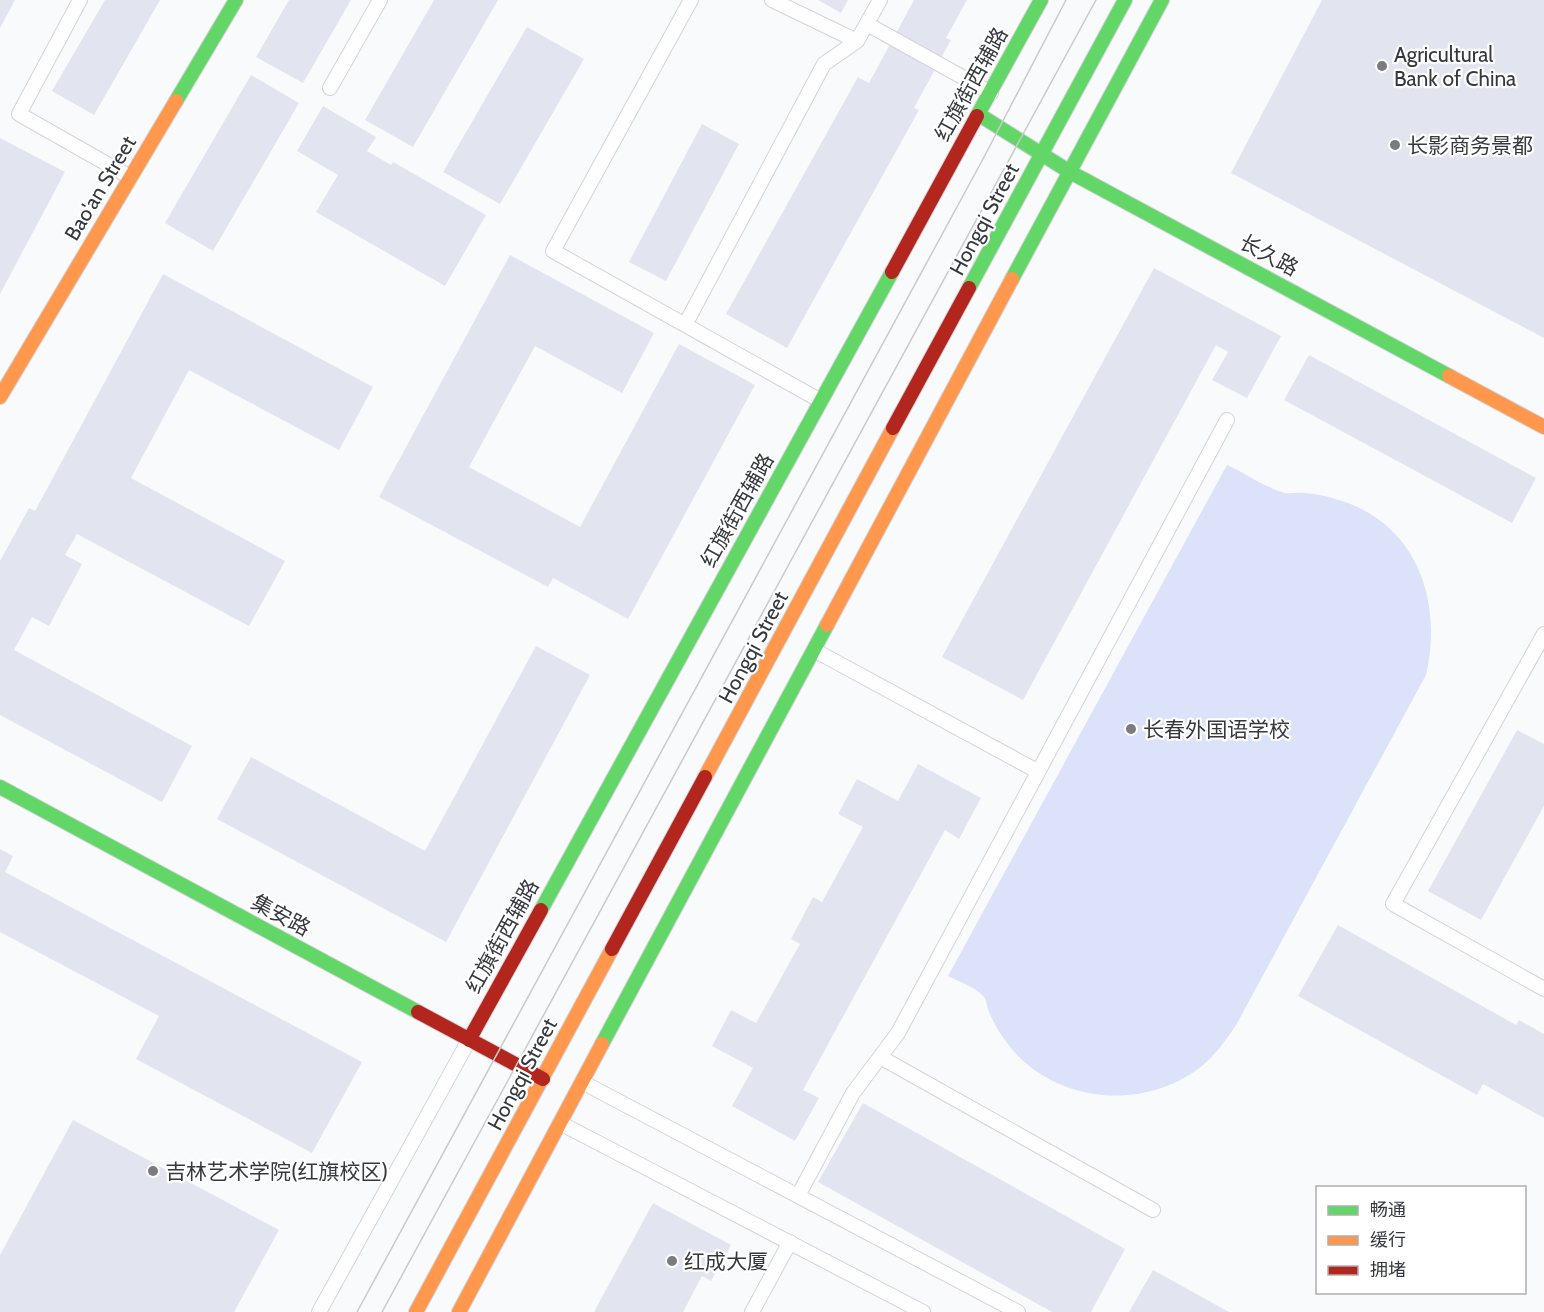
<svg xmlns="http://www.w3.org/2000/svg" width="1544" height="1312" font-family="Cabin,'Noto Sans SC',sans-serif">
	<style>
		.green { fill: #dce2fa }
		.building { fill: #e2e5f0 }
		.lines { fill: none; stroke-linecap: round; stroke-linejoin: round }
		.lane-casing { stroke: #d3d4da; stroke-width: 16 }
		.fast-casing { stroke: #d3d4da; stroke-width: 16 }
		.slow-casing { stroke: #d3d4da; stroke-width: 16 }
		.jam-casing { stroke: #d3d4da; stroke-width: 16 }
		.lane { stroke: #fefeff; stroke-width: 14 }
		.fast { stroke: #63d668; stroke-width: 14 }
		.slow { stroke: #ff974d; stroke-width: 14 }
		.jam { stroke: #b3261e; stroke-width: 14 }
		.tram { stroke: #cacacc; stroke-width: 1.5 }
		.poi-dot { fill: #7a7c81; stroke: #fff; stroke-width: 2 }
		.labels { text-anchor: middle; dominant-baseline: central; stroke-width: 4.5; stroke-linejoin: round; paint-order: stroke }
		.poi-label { font-size: 21px; fill: #36383f; stroke: #fff; text-anchor: start }
		.street-label { font-size: 21px; fill: #36383f; stroke: #fff }
	</style>
	<rect width="100%" height="100%" fill="#f9fafc"/>
	<path class="green" d="M1227 465C1245 473 1266 488 1285 493 1291 494 1298 492 1304 493 1319 494 1334 498 1348 503 1421 531 1442 606 1426 675L1235 1027C1225 1041 1216 1054 1203 1065 1149 1109 1067 1105 1018 1056 1007 1044 996 1029 990 1014 987 1009 987 1001 984 997 977 988 958 981 948 976Z"/>
	<path class="building" d="M0 0H15L0 28Z
		M105 0H160L94 115 52 91Z
		M289 0H351L303 83 256 57Z
		M434 0H498L413 147 365 120Z
		M818 0H848L841 13Z
		M914 0H967L946 38 951 40 914 108 919 110 787 348 726 314 858 77 869 83Z
		M1322 0H1544V338L1231 173Z
		M527 27 584 59 500 204 443 172Z
		M251 75 299 103 213 251 165 223Z
		M323 106 376 137 367 151 391 165 393 162 486 215 445 286 316 212 338 175 297 151Z
		M702 124 739 144 666 281 629 262Z
		M0 138 65 172 0 294Z
		M510 255 654 333 622 393 535 346 469 467 580 527 679 344 755 385 628 619 553 578 548 587 379 497Z
		M1154 268 1281 336 1247 398 1212 380 1228 352 1216 345 1023 700 942 657Z
		M163 274 373 387 339 450 189 370 131 478 285 561 249 626 77 534 65 555 82 564 49 626 32 617 14 650 192 746 162 802 0 715V561L29 508 35 511Z
		M1309 355 1536 478 1512 523 1284 400Z
		M536 646 590 675 446 942 217 819 251 757 425 851Z
		M1517 730 1544 744V806L1481 920 1428 891Z
		M918 764 981 798 959 839 945 830 803 1090 819 1098 795 1141 732 1106 753 1068 712 1046 731 1010 756 1023 800 944 791 939 813 897 822 902 863 827 838 814 857 779 898 801Z
		M0 849 13 856 5 872 362 1062 312 1153 136 1059 159 1016 0 932Z
		M1338 925 1516 1025 1519 1020 1544 1034V1118L1483 1084 1477 1095 1298 996Z
		M863 1103 1125 1249 1091 1312H1052L818 1182Z
		M73 1120 279 1230 234 1312H0V1255Z
		M653 1203 731 1245 711 1281 702 1276 683 1312H594Z
		M1153 1270 1229 1312H1129Z"/>
	<g class="lines">
		<g class="lane-casing">
			<path id="lane" d="M80 0 19 114 130 177
				M691 0 553 251 821 401
				M772 0 857 41
				M867 24 991 93
				M330 88 380 0
				M685 325 824 64 857 41 880 0
				M1544 634 1393 904 1544 989
				M814 650 1037 771
				M880 1057 1153 1210
				M582 1082 1018 1312
				M560 1123 923 1312
				M799 1194 853 1093 898 1033 1227 420
				M319 1312 469 1040
				M752 1312 790 1242"/>
		</g>
		<g class="fast-casing">
			<path id="fast" d="M176 101 236 0
				M978 114 1070 172 1449 376
				M977 116 1041 0
				M1012 279 1162 0
				M969 288 1125 0
				M0 787 418 1012
				M541 910 892 272
				M602 1044 827 625"/>
		</g>
		<g class="slow-casing">
			<path id="slow" d="M1449 376 1544 427
				M0 397 176 101
				M827 625 1012 279
				M705 777 893 428
				M416 1312 612 949
				M459 1312 602 1044"/>
		</g>
		<g class="jam-casing">
			<path id="jam" d="M892 272 977 116
				M893 428 969 288
				M612 949 705 777
				M418 1012 543 1079
				M469 1040 541 910"/>
		</g>
		<use href="#lane" class="lane"/>
		<use href="#fast" class="fast"/>
		<use href="#slow" class="slow"/>
		<use href="#jam" class="jam"/>
		<path class="tram" d="M357 1312 983 159 1066 0
			M382 1312 1096 0"/>
	</g>
	<g class="poi-dot">
		<circle cx="1382" cy="66" r="6"/>
		<circle cx="1395" cy="145" r="6"/>
		<circle cx="1131" cy="729" r="6"/>
		<circle cx="153" cy="1171" r="6"/>
		<circle cx="672" cy="1261" r="6"/>
	</g>
	<g class="labels">
		<g class="poi-label">
			<text x="1394" y="54">Agricultural<tspan x="1394" dy="24">Bank of China</tspan></text>
			<text x="1407" y="145">长影商务景都</text>
			<text x="1143" y="729">长春外国语学校</text>
			<text x="165" y="1171">吉林艺术学院(红旗校区)</text>
			<text x="684" y="1261">红成大厦</text>
		</g>
		<g class="street-label">
			<text transform="translate(971 84) rotate(-61)">红旗街西辅路</text>
			<text transform="translate(100 188) rotate(-59)">Bao'an Street</text>
			<text transform="translate(984 219) rotate(-62)">Hongqi Street</text>
			<text transform="translate(1269 255) rotate(28)">长久路</text>
			<text transform="translate(737 510) rotate(-61)">红旗街西辅路</text>
			<text transform="translate(753 647) rotate(-62)">Hongqi Street</text>
			<text transform="translate(281 915) rotate(28)">集安路</text>
			<text transform="translate(502 936) rotate(-61)">红旗街西辅路</text>
			<text transform="translate(522 1074) rotate(-62)">Hongqi Street</text>
		</g>
	</g>
	<rect x="1316" y="1186" width="210" height="108" fill="#ffffff" stroke="#afafb2" stroke-width="1.5"/>
	<rect x="1328" y="1206" width="30" height="9" fill="#63d668" stroke="#afafb2" stroke-width="1.5"/>
	<text x="1370" y="1216" font-size="18" fill="#36383f">畅通</text>
	<rect x="1328" y="1236" width="30" height="9" fill="#ff974d" stroke="#afafb2" stroke-width="1.5"/>
	<text x="1370" y="1246" font-size="18" fill="#36383f">缓行</text>
	<rect x="1328" y="1266" width="30" height="9" fill="#b3261e" stroke="#afafb2" stroke-width="1.5"/>
	<text x="1370" y="1276" font-size="18" fill="#36383f">拥堵</text>
</svg>
